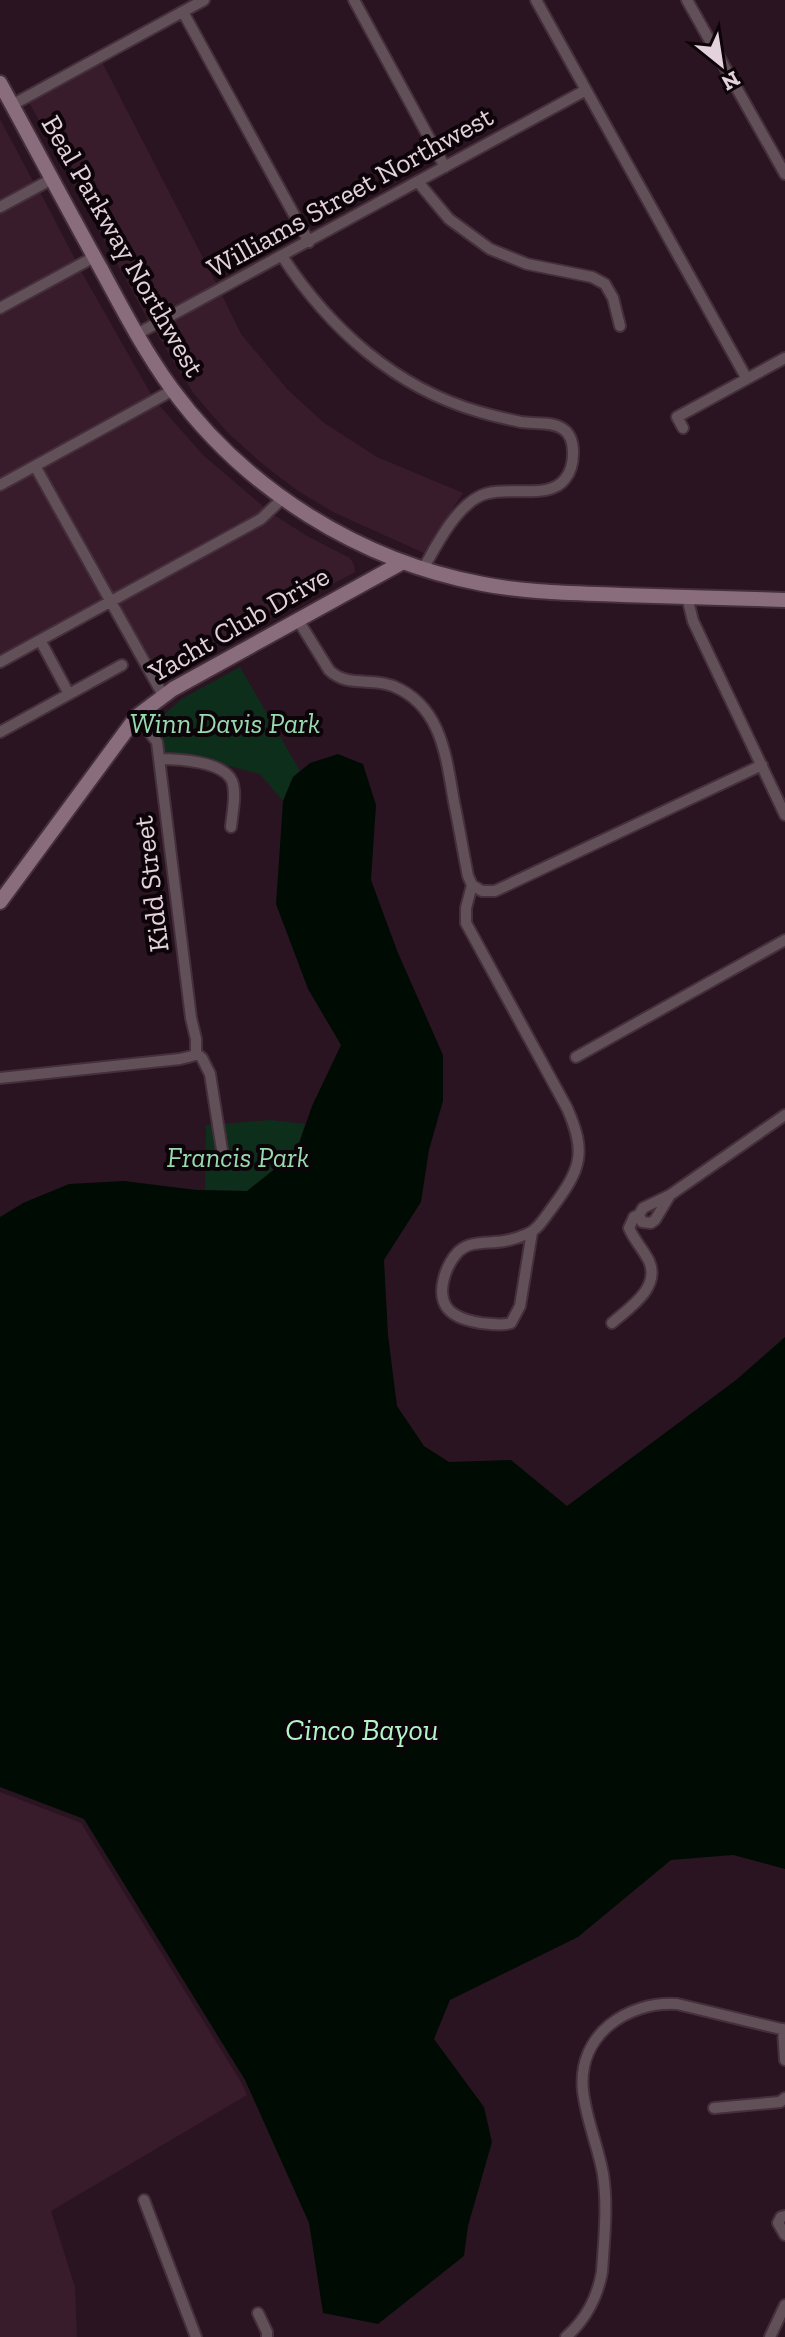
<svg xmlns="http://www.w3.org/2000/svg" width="785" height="2337" font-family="'Zilla Slab',serif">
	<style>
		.built { fill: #381c2c }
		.green { fill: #0e2e1c }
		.water { fill: #000c03 }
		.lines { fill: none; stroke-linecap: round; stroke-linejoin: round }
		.street-casing { stroke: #452f3b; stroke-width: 14 }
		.secondary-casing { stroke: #452f3b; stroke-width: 18 }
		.street { stroke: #625059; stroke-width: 10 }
		.secondary { stroke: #8a6d7c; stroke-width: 14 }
		.labels { text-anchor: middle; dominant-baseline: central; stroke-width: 8; stroke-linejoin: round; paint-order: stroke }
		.street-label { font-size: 28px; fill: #e3d2db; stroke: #0d0409 }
		.park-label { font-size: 28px; font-style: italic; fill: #98dbb0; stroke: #0d0409 }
		.water-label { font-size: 30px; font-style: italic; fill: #b1f5c9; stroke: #0d0409 }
	</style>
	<rect width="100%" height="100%" fill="#2b1421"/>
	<path class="built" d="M102 62 217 285 149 322 29 102Z
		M0 119 34 183 0 201Z
		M40 192 76 261 0 302V214Z
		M81 271 152 396 0 479V315Z
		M222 295 241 334 287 389 324 423 377 457 463 493 424 553 335 513 298 491 265 466 228 433 194 394 155 331Z
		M159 405 203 455 265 508 258 514 112 595 42 468Z
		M34 473 104 599 0 656V492Z
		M274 515 307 536 350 558 354 565 355 572 158 678 118 604 264 524Z
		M0 1792 81 1823 241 2082 247 2095 51 2211 75 2287 77 2337H0Z"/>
	<path class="green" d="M240 667 300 771 293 777 283 801 260 774 190 756 162 752 154 723 183 698Z
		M271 1120 305 1124 296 1152 247 1191 205 1190 206 1125Z"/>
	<path class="water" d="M338 754 363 764 376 805 371 880 398 953 443 1055V1101L429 1150 421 1202 384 1260 388 1335 397 1406 424 1446 449 1462 511 1460 567 1506 736 1380 785 1337V1869L733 1855 671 1860 578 1937 450 2000 434 2039 484 2107 492 2142 468 2226 464 2256 378 2324 323 2313 309 2223 245 2080 84 1819 0 1787V1217L23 1203 69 1184 124 1181 197 1190 247 1191 296 1152 312 1106 341 1045 308 989 276 904 283 801 293 777 310 763Z"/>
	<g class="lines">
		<g class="street-casing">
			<path id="street" d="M354 0 445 167
				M536 0 747 379
				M687 0 785 174
				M183 12 309 242
				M12 105 204 0
				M418 182 449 219 490 249 527 264 592 277 605 284 613 298 620 326
				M0 207 52 179
				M282 256C329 328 395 388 480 412 493 416 507 419 521 422 534 424 552 421 563 429 577 438 575 467 565 479 548 502 503 483 478 497 454 510 436 546 423 569
				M0 308 94 257
				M137 334 586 90
				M683 428 677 417 785 358
				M35 466 163 695
				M0 485 173 390
				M687 597 693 621 785 815
				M298 620 329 670C347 688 371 677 393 686 442 706 446 757 454 802 459 826 463 851 468 876L472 885 466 908V923L567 1108C587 1153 581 1169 552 1208 545 1217 538 1230 527 1234 520 1237 511 1240 504 1241 488 1244 470 1240 458 1252 446 1265 435 1293 448 1309 456 1318 469 1321 481 1323 491 1324 501 1326 511 1323L520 1306 532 1232
				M40 640 69 694
				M0 662 261 519 283 498
				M137 716 157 742 191 1018 196 1039V1053
				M0 732 122 665
				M159 759C178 759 223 761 232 781 237 794 232 814 231 827
				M472 885 482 891H495L762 765
				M196 1053 202 1058 210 1074 222 1150
				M576 1057 785 940
				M0 1078 180 1059 192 1056 196 1053
				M670 1195 655 1220 651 1223 642 1222 639 1215 643 1208 670 1195 785 1115
				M612 1323C629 1308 661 1288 649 1261 643 1249 634 1240 629 1228L634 1217 639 1215
				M783 2029 785 2060
				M714 2108 780 2102 785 2098
				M144 2200 196 2337
				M785 2216 781 2217 778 2223 785 2235
				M258 2313 267 2332V2337
				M566 2337C586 2319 597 2299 602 2272 604 2240 608 2207 603 2174 598 2146 586 2119 583 2091 577 2035 627 2001 677 2004L785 2030
				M770 2337 785 2305"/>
		</g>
		<g class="secondary-casing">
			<path id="secondary" d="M0 83C34 145 67 208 101 269 123 310 145 352 172 389 246 490 360 561 483 584 529 593 575 593 622 595 676 597 731 598 785 600
				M0 902 137 716 173 689 403 562"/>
		</g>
		<use href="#street" class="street"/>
		<use href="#secondary" class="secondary"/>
	</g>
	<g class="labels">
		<g class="street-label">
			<text transform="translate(350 192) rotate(-29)">Williams Street Northwest</text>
			<text transform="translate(123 246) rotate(60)">Beal Parkway Northwest</text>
			<text transform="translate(239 624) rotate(-30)">Yacht Club Drive</text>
			<text transform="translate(151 884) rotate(-97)">Kidd Street</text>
		</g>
		<g class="park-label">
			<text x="225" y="723">Winn Davis Park</text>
			<text x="238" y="1157">Francis Park</text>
		</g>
		<g class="water-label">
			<text x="362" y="1730">Cinco Bayou</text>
		</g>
	</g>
	<g transform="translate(721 64) rotate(150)" stroke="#0d0409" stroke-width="6" paint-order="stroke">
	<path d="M0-6L14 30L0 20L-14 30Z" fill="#e3d2db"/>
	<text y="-12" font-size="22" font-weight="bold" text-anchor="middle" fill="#e3d2db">N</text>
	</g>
</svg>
